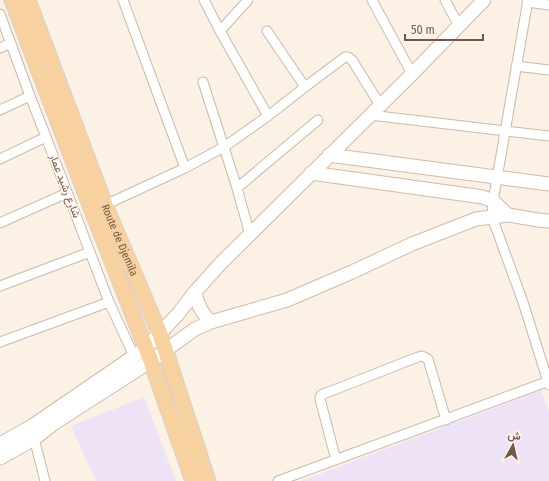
<svg xmlns="http://www.w3.org/2000/svg" width="549" height="481" font-family="'Fira Sans Condensed',Vazirmatn,sans-serif">
	<style>
		.education { fill: #eee2f7 }
		.lines { fill: none; stroke-linecap: round; stroke-linejoin: round }
		.street-casing { stroke: #ccb8ac; stroke-width: 11 }
		.secondary-casing { stroke: #d1baac; stroke-width: 15 }
		.primary-casing { stroke: #d8d0cd; stroke-width: 17 }
		.street { stroke: #fff; stroke-width: 9 }
		.secondary { stroke: #fff; stroke-width: 13 }
		.primary { stroke: #f7d1a0; stroke-width: 15 }
		.labels { text-anchor: middle; dominant-baseline: central; stroke-width: 3; stroke-linejoin: round; paint-order: stroke }
		.street-label { font-size: 11px; fill: #73574b; stroke: #fef5eb }
	</style>
	<rect width="100%" height="100%" fill="#fbf1e5"/>
	<path class="education" d="M541 390 549 412V481H301Z
		M144 397 176 481H96L71 426Z"/>
	<g class="lines">
		<g class="street-casing">
			<path id="street" d="M123 0 185 168
				M204 0 220 31 268 116
				M372 0 412 74
				M445 0 459 26
				M528 0 493 201 492 217 523 302 549 385
				M527 2 549 5
				M0 14 30 96 46 137 109 302 134 356
				M220 31 248 0
				M267 31 305 87
				M0 48 11 43
				M516 66 549 70
				M203 82 237 188 250 235
				M0 110 30 96
				M370 115 549 136
				M0 159 46 137
				M237 188 318 120
				M105 205 185 168 224 147 268 116 305 87 345 57H348L352 60 380 105
				M0 223 67 193
				M0 286 90 252
				M0 342 109 302
				M33 434 45 481
				M336 460 320 399 321 395 418 357 422 356 428 359 446 420
				M278 481 549 381"/>
		</g>
		<g class="secondary-casing">
			<path id="secondary" d="M329 155 549 184
				M311 173 483 197 493 201 508 215
				M195 292C197 304 202 314 211 322
				M0 444 32 426 146 348 178 314 195 292 220 264 412 74 484 0
				M0 458 34 439 53 424 151 361 195 329 211 322 287 300 352 272 412 244 476 219 508 215 538 220 549 221"/>
		</g>
		<g class="primary-casing">
			<g id="primary">
				<path d="M12 0 86 195 151 361 193 481"/>
				<path id="s1" d="M28 0 105 205 160 334 208 481"/>
			</g>
		</g>
		<use href="#street" class="street"/>
		<use href="#secondary" class="secondary"/>
		<use href="#primary" class="primary"/>
	</g>
	<g class="labels">
		<g class="street-label">
			<text transform="translate(65 186) rotate(69)">شارع رشيد عمار</text>
			<text stroke="none"><textPath href="#s1" startOffset="257">Route de Djemila</textPath></text>
		</g>
	</g>
	<g transform="translate(513 445) rotate(8)" stroke="#fef5eb" stroke-width="3" paint-order="stroke">
	<path d="M0-3L7 15L0 10L-7 15Z" fill="#73574b"/>
	<text y="-6" font-size="11" font-weight="bold" text-anchor="middle" fill="#73574b">ش</text>
	</g>
	<path d="M405 34v6h78v-6" fill="none" stroke="#73574b" stroke-width="2"/>
	<text x="411" y="34" font-size="12" fill="#73574b" stroke="#fef5eb" stroke-width="3" paint-order="stroke">50 m</text>
</svg>
